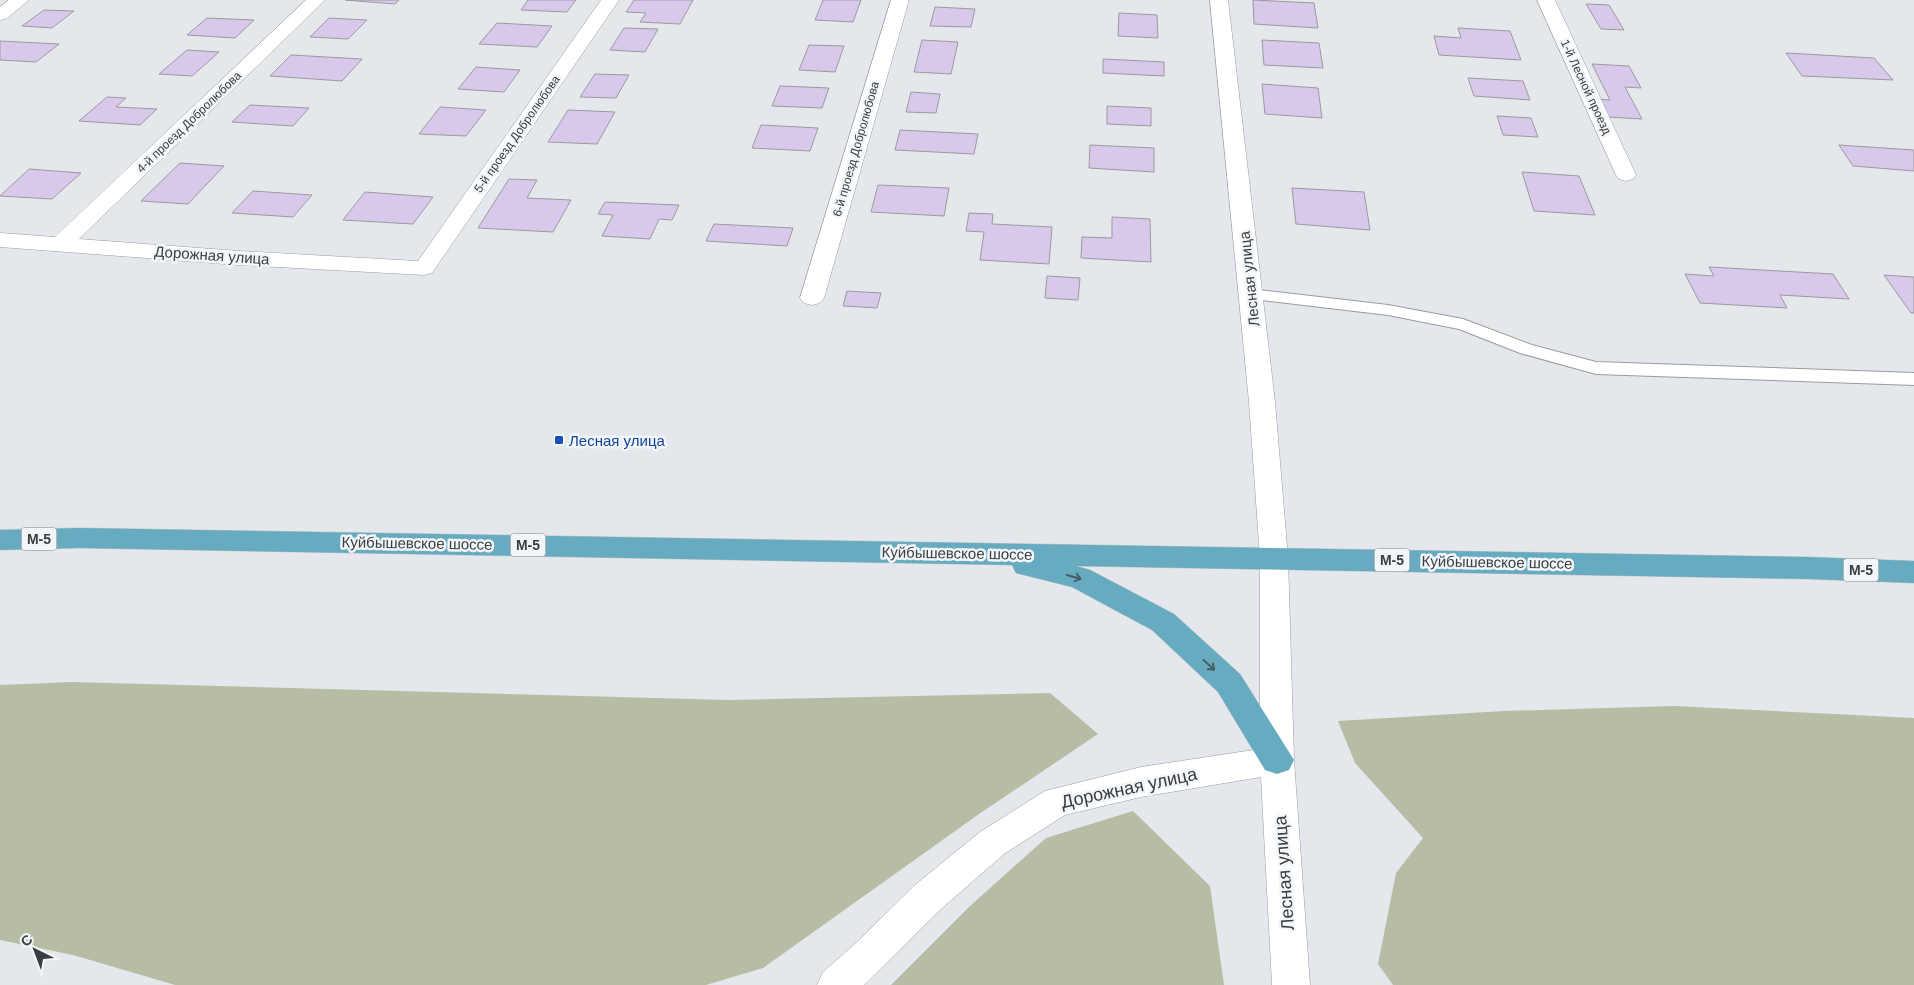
<svg xmlns="http://www.w3.org/2000/svg" width="1914" height="985" font-family="Helvetica,sans-serif">
	<style>
		.green { fill: #b6bda4 }
		.building { fill: #d8c9eb; stroke: #9b999e }
		.lines { fill: none; stroke-linecap: round; stroke-linejoin: round }
		.service-casing { stroke: #989ca0; stroke-width: 2 }
		.minor-casing { stroke: #989ca0; stroke-width: 1 }
		.tertiary-casing { stroke: #989ca0; stroke-width: 1 }
		.trunk-casing { stroke: #c4c4c5; stroke-width: 1 }
		.service { fill: #fff; fill-rule: evenodd }
		.minor { fill: #fff; fill-rule: evenodd }
		.tertiary { fill: #fff; fill-rule: evenodd }
		.trunk { fill: #67abc0; fill-rule: evenodd }
		.oneway { stroke: #485d64 }
		.transit-dot { fill: #1a4fb4; stroke: #f1f6fa; stroke-width: 2 }
		.labels { text-anchor: middle; dominant-baseline: central; stroke-width: 5; stroke-linejoin: round; paint-order: stroke }
		.far-street-label { font-size: 12px; fill: #3a3c3d; stroke: #f1f6fa }
		.shield { fill: #f1f6fa; stroke: #717476; stroke-width: 1 }
		.shield-label { font-size: 14px; font-weight: bold; fill: #3a3c3d }
		.street-label { font-size: 15px; fill: #3a3c3d; stroke: #f1f6fa }
		.transit-label { font-size: 15px; fill: #164399; stroke: #f1f6fa; text-anchor: start }
		.near-street-label { font-size: 18px; fill: #3a3c3d; stroke: #f1f6fa }
	</style>
	<rect width="100%" height="100%" fill="#e4e8ec"/>
	<path class="green" d="M72 682 729 700 1050 693 1098 734 979 814 763 968 706 985H175L73 955 0 940V685Z
		M1674 706 1914 718V985H1393L1378 964 1396 873 1423 838 1355 763 1338 721 1503 711Z
		M1133 811 1210 886 1224 985H891L970 906 1046 838Z"/>
	<path class="building" d="M345 0H399L395 4Z
		M528 0H576L567 12 521 10Z
		M634 0H693L680 24 640 22 646 13 626 12Z
		M823 0H861L853 22 815 20Z
		M1253 0 1314 3 1318 28 1254 24Z
		M1586 4 1609 5 1624 30 1601 29Z
		M935 7 975 9 971 27 930 26Z
		M44 10 74 11 52 28 22 26Z
		M1119 13 1157 15 1158 38 1118 36Z
		M207 18 254 20 235 38 187 35Z
		M329 18 367 20 348 39 310 37Z
		M497 23 552 26 537 47 479 44Z
		M624 28 658 29 645 52 610 50Z
		M1458 28 1510 31 1521 60 1439 55 1434 36 1461 38Z
		M922 40 958 42 951 74 914 72Z
		M1262 40 1319 43 1323 68 1264 65Z
		M0 41 59 44 36 62 0 60Z
		M809 45 844 46 835 72 799 70Z
		M187 50 219 52 192 76 159 74Z
		M1786 53 1874 58 1893 80 1802 76Z
		M291 55 362 59 342 81 270 76Z
		M1103 59 1164 62V76L1103 73Z
		M1592 64 1629 66 1641 88 1625 87 1642 119 1607 117 1598 99 1610 100Z
		M476 67 520 70 504 92 458 89Z
		M595 74 629 75 616 98 580 97Z
		M1468 78 1523 81 1530 100 1474 96Z
		M1262 84 1318 88 1322 118 1265 114Z
		M780 86 829 88 822 108 772 106Z
		M911 92 940 94 936 113 906 112Z
		M107 97 126 98 116 107 157 109 140 125 79 121Z
		M250 105 309 108 293 126 232 122Z
		M1107 106 1151 108V126L1107 124Z
		M440 107 486 110 466 136 419 134Z
		M568 110 615 112 597 144 548 142Z
		M1497 116 1531 118 1538 137 1503 135Z
		M761 125 818 128 810 151 752 148Z
		M900 130 978 134 974 154 895 150Z
		M1090 145 1154 148V172L1089 168Z
		M1839 145 1914 150V171L1853 166Z
		M180 163 224 166 188 204 141 201Z
		M29 169 81 173 52 199 0 196Z
		M1522 172 1579 176 1595 215 1534 211Z
		M509 179 537 180 527 198 571 200 553 232 478 228Z
		M878 185 949 188 944 216 871 212Z
		M1292 188 1364 192 1370 230 1296 224Z
		M253 191 312 195 293 217 232 213Z
		M365 192 433 197 413 224 343 220Z
		M605 202 679 205 672 220 659 219 650 239 602 236 613 215 598 214Z
		M969 213 993 214 992 224 1052 227 1049 264 980 260 984 232 966 231Z
		M1112 217 1150 219 1151 262 1081 258 1082 237 1112 238Z
		M714 224 793 228 787 246 706 241Z
		M1709 267 1833 274 1849 299 1780 295 1787 308 1700 303 1685 274 1714 276Z
		M1884 275 1914 277V313H1911Z
		M1047 276 1080 278 1078 300 1045 298Z
		M847 291 881 293 877 308 843 306Z"/>
	<g class="lines">
		<g class="service-casing">
			<path id="service" d="M1250 289 1388 305 1463 319 1532 345 1596 362 1914 373V385L1596 374 1520 353 1459 329 1388 315 1244 298 1242 294 1244 290Z"/>
		</g>
		<g class="minor-casing">
			<path id="minor" d="M9 0H29L6 19 0 20V7Z
				M306 0H325L79 239 239 251 418 261 601 0H619L432 273 424 275 239 265 0 247V233L55 237Z
				M891 0H909L824 298 820 303 812 305 804 303 800 298Z
				M1537 0H1555L1636 175 1633 179 1626 181 1619 179 1616 175Z
				M1274 547 1284 550 1288 558 1294 760 1310 985H1272L1261 777 1141 797 1065 815 1004 854 941 909 864 985H817L823 972 855 944 915 885 980 832 1045 791 1141 767 1260 749V558L1264 550Z"/>
		</g>
		<g class="tertiary-casing">
			<path id="tertiary" d="M1210 0H1228L1275 402 1288 558 1284 566 1274 569 1264 566 1260 558 1249 402Z"/>
		</g>
		<g class="trunk-casing">
			<path id="trunk" d="M79 528 1808 557 1914 561V583L1808 579 1076 566 1090 570 1174 614 1240 674 1294 760 1289 770 1277 774 1265 770 1218 692 1152 630 1072 587 1016 573 1012 565 79 548 0 550V530Z"/>
		</g>
		<use href="#service" class="service"/>
		<use href="#minor" class="minor"/>
		<use href="#tertiary" class="tertiary"/>
		<use href="#trunk" class="trunk"/>
	</g>
	<defs><path id="oneway-shaft" d="M-6 0H5M1.5-3L5.5 0L1.5 3" fill="none" stroke-width="1.6" stroke-linecap="round" stroke-linejoin="round" transform="scale(1.25)"/></defs>
	<g class="oneway">
		<use href="#oneway-shaft" transform="translate(1074 577) rotate(16)"/>
		<use href="#oneway-shaft" transform="translate(1209 665) rotate(43)"/>
	</g>
	<rect class="transit-dot" x="554" y="435" width="10" height="10" rx="2.5"/>
	<g class="labels">
		<g class="far-street-label">
			<text transform="translate(1586 87) rotate(65)">1-й Лесной проезд</text>
			<text transform="translate(189 122) rotate(-44)">4-й проезд Добролюбова</text>
			<text transform="translate(517 134) rotate(-55)">5-й проезд Добролюбова</text>
			<text transform="translate(856 149) rotate(-74)">6-й проезд Добролюбова</text>
		</g>
		<g class="shield">
			<rect x="21.5" y="527.5" width="35" height="23" rx="4"/>
			<rect x="510.5" y="533.5" width="35" height="23" rx="4"/>
			<rect x="1374.5" y="548.5" width="35" height="23" rx="4"/>
			<rect x="1843.5" y="558.5" width="35" height="23" rx="4"/>
		</g>
		<g class="shield-label">
			<text x="39" y="539">М-5</text>
			<text x="528" y="545">М-5</text>
			<text x="1392" y="560">М-5</text>
			<text x="1861" y="570">М-5</text>
		</g>
		<g class="street-label">
			<text transform="translate(212 255) rotate(4)">Дорожная улица</text>
			<text transform="translate(1249 279) rotate(-96)">Лесная улица</text>
			<text transform="translate(417 543) rotate(1)">Куйбышевское шоссе</text>
			<text transform="translate(957 553) rotate(1)">Куйбышевское шоссе</text>
			<text transform="translate(1497 562) rotate(1)">Куйбышевское шоссе</text>
		</g>
		<g class="transit-label">
			<text x="569" y="440">Лесная улица</text>
		</g>
		<g class="near-street-label">
			<text transform="translate(1129 788) rotate(-12)">Дорожная улица</text>
			<text transform="translate(1284 873) rotate(-94)">Лесная улица</text>
		</g>
	</g>
	<g transform="translate(35 950) rotate(318)" stroke="#f1f6fa" stroke-width="4" paint-order="stroke">
	<path d="M0-4L9 19L0 12L-9 19Z" fill="#3a3c3d"/>
	<text y="-8" font-size="14" font-weight="bold" text-anchor="middle" fill="#3a3c3d">С</text>
	</g>
</svg>
